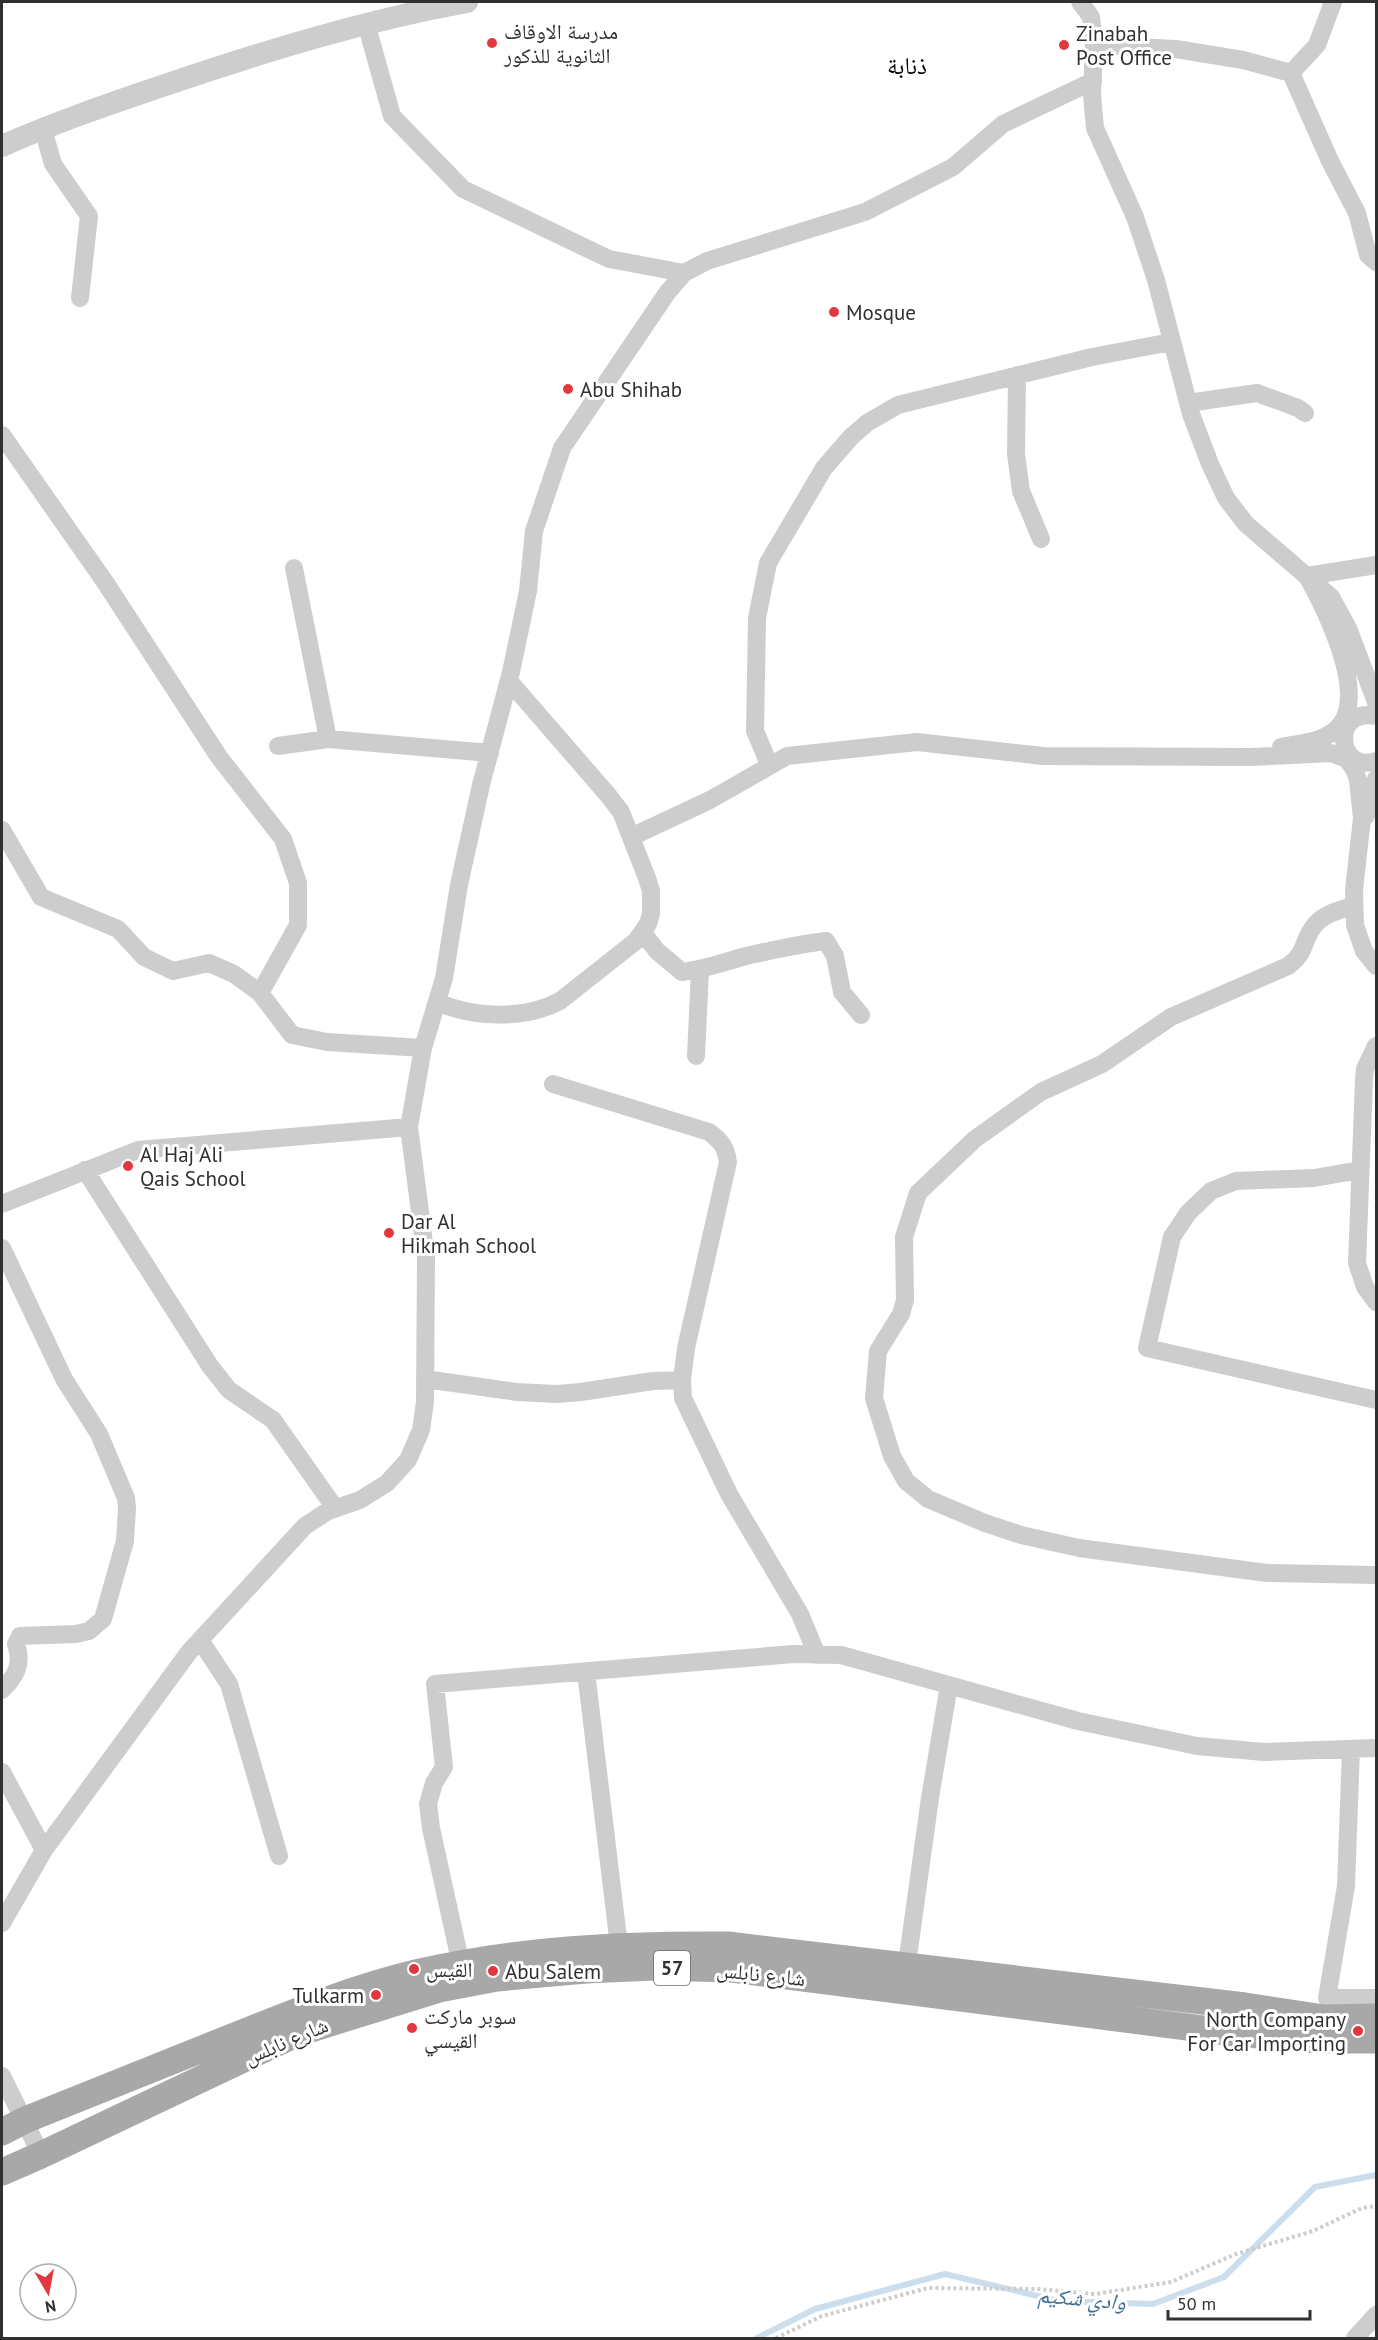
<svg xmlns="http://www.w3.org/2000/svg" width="1378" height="2340" font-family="'PT Sans','Noto Naskh Arabic',sans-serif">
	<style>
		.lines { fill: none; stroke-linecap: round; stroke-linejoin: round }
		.stream { stroke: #ccdeec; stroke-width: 6 }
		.path { stroke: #cdcdcd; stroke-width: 4; stroke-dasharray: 3 3; stroke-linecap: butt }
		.minor { stroke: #cdcdcd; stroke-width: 18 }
		.tertiary { stroke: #cdcdcd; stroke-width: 22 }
		.primary { stroke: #a8a8a8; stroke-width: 27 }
		.poi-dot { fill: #e2373c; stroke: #fff; stroke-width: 2 }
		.labels { text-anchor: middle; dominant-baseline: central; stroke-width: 6; stroke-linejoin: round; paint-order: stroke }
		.shield { fill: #fff; stroke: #6e6e6e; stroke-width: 1.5 }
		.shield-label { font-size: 20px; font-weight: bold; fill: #303030 }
		.poi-label { font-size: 21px; fill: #303030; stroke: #fff; text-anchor: start }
		.street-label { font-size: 21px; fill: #303030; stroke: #fff }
		.water-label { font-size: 22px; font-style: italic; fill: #3f6e92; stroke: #fff }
		.quarter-label { font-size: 24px; fill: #000; stroke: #fff }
	</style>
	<rect width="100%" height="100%" fill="#fff"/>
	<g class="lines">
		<path class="stream" d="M757 2338 815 2309 945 2274 1059 2301 1153 2304 1224 2277 1315 2187 1376 2175"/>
		<path class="path" d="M776 2338 822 2316 928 2288 1039 2289 1095 2294 1171 2282 1236 2254 1313 2231 1362 2208 1376 2206"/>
		<path class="minor" d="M1080 2 1091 17 1094 45 1092 95 1095 128 1135 217 1156 280 1191 414 1210 464 1226 498 1246 524 1331 597 1348 628 1376 702
			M366 23 392 116 463 189 609 259 684 273
			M1094 45 1176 49 1243 60 1291 73 1330 161 1357 213 1368 255 1376 262
			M1291 73 1317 45 1333 2
			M43 129 53 164 89 216 80 298
			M1017 375 1016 454 1021 491 1041 539
			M1188 403 1257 393 1298 408 1305 413
			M2 435 105 582 219 757 283 839 298 883V925L260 993
			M294 568 328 739
			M1376 716C1330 707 1337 774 1376 761
			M278 746 328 739 490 753
			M1281 747C1300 743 1328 742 1341 724 1366 690 1325 608 1307 576L1376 565
			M769 764 755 731 757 618 768 563 824 468 851 437 867 423 898 405 1092 357 1171 342
			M1366 816 1376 779
			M2 830 41 897 118 929 144 957 173 971 209 963 234 974 260 993 292 1035 327 1042 423 1048
			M631 837 710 800 787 756 917 742 1043 756 1250 757 1331 753 1347 759 1354 769 1358 780 1362 818 1354 890 1355 925 1364 951 1376 966
			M1353 906C1340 910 1323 914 1314 926 1302 941 1307 952 1288 966L1171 1017 1102 1064 1041 1092 975 1139 918 1193 904 1237 905 1300 901 1314 878 1351 874 1398 892 1456 906 1481 928 1499 985 1523 1021 1535 1079 1548 1267 1573 1376 1575
			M643 933 657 951 682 972C706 969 724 962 746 956 773 950 799 944 826 941L835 956 842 992 861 1015
			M437 1002C474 1018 524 1020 560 1001L636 941 648 924 651 914V891L647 878 621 812 608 795 509 681
			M1376 1046 1365 1069 1364 1080 1357 1263 1365 1287 1376 1302
			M696 1056 700 970
			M553 1084 709 1132C721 1141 726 1147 728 1162L686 1348 682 1380 683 1398 729 1494 800 1614 817 1655
			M85 1170 210 1366 229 1390 273 1420 335 1508
			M1360 1170 1314 1178 1236 1181 1211 1191 1188 1213 1172 1237 1147 1348 1376 1400
			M2 1204 138 1150 409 1127
			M2 1248 64 1379 99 1434 126 1498 127 1508 125 1541 103 1619 89 1631 76 1634 20 1636 16 1644C23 1664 16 1676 2 1690
			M425 1379 517 1392 557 1394 581 1392 653 1381 682 1380
			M200 1640 229 1684 279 1856
			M586 1672 619 1946
			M1351 1750 1346 1886 1327 1998H1376
			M2 1772 44 1850
			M2 1923 44 1850 189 1652 305 1526 328 1511 360 1500 387 1483 408 1460 421 1430 425 1402 426 1258 409 1127 423 1048 444 978 459 885 481 785 511 672 528 591 534 531 562 448 667 293 684 273 707 261 865 212 953 167 1003 124 1093 81
			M907 1964 930 1798 949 1685
			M461 1965 431 1828 428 1804 434 1783 444 1767 435 1684 793 1654 841 1655 1078 1721 1197 1746 1264 1752 1376 1748
			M2 2076 41 2155
			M1355 2338 1376 2315"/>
		<path class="tertiary" d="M2 146C58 121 118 101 177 81 272 49 368 20 467 2"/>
		<path class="primary" d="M2 2132 25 2120C94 2092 163 2065 232 2037 292 2013 353 1988 416 1973 518 1949 624 1944 728 1945L1245 2006 1324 2018 1376 2017
			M2 2172 41 2155 298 2033 439 1989 497 1978 586 1970 654 1967 732 1969 1234 2033 1315 2040H1376"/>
	</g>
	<g class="poi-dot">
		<circle cx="492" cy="43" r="6"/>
		<circle cx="1064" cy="45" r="6"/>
		<circle cx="834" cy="312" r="6"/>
		<circle cx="568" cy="389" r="6"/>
		<circle cx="128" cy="1166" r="6"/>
		<circle cx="389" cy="1233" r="6"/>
		<circle cx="414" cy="1969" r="6"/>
		<circle cx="493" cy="1971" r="6"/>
		<circle cx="376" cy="1995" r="6"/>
		<circle cx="412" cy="2028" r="6"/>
		<circle cx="1358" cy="2031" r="6"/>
	</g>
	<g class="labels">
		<rect class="shield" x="654" y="1951" width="36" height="34" rx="4.5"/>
		<g class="shield-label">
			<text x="672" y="1968">57</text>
		</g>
		<g class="poi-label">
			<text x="504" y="31">مدرسة الاوقاف<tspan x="504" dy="24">الثانوية للذكور</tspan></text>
			<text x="1076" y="33">Zinabah<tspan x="1076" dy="24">Post Office</tspan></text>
			<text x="846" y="312">Mosque</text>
			<text x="580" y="389">Abu Shihab</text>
			<text x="140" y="1154">Al Haj Ali<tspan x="140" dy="24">Qais School</tspan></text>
			<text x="401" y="1221">Dar Al<tspan x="401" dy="24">Hikmah School</tspan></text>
			<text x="426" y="1969">القيس</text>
			<text x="505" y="1971">Abu Salem</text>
			<text x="364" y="1995" text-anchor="end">Tulkarm</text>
			<text x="424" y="2016">سوبر ماركت<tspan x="424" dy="24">القيسي</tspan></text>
			<text x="1346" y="2019" text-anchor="end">North Company<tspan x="1346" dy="24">For Car Importing</tspan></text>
		</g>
		<g class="street-label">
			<text transform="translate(761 1974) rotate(6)">شارع نابلس</text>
			<text transform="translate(286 2041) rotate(-23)">شارع نابلس</text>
		</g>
		<g class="water-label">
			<text transform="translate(1082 2298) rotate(5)">وادي شكيم</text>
		</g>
		<g class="quarter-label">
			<text x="907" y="65">ذنابة</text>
		</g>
	</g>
	<rect width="1378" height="2340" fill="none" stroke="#303030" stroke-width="6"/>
	<g transform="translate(48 2292) rotate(170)"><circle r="28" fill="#ffffff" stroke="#acacac" stroke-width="1.5"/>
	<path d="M0-4.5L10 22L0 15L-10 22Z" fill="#e2373c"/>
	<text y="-9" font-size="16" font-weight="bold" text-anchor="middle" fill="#303030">N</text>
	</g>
	<path d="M1168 2310v9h142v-9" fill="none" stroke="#303030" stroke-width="3"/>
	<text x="1177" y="2310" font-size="18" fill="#303030" stroke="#ffffff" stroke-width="4.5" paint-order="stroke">50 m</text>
</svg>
